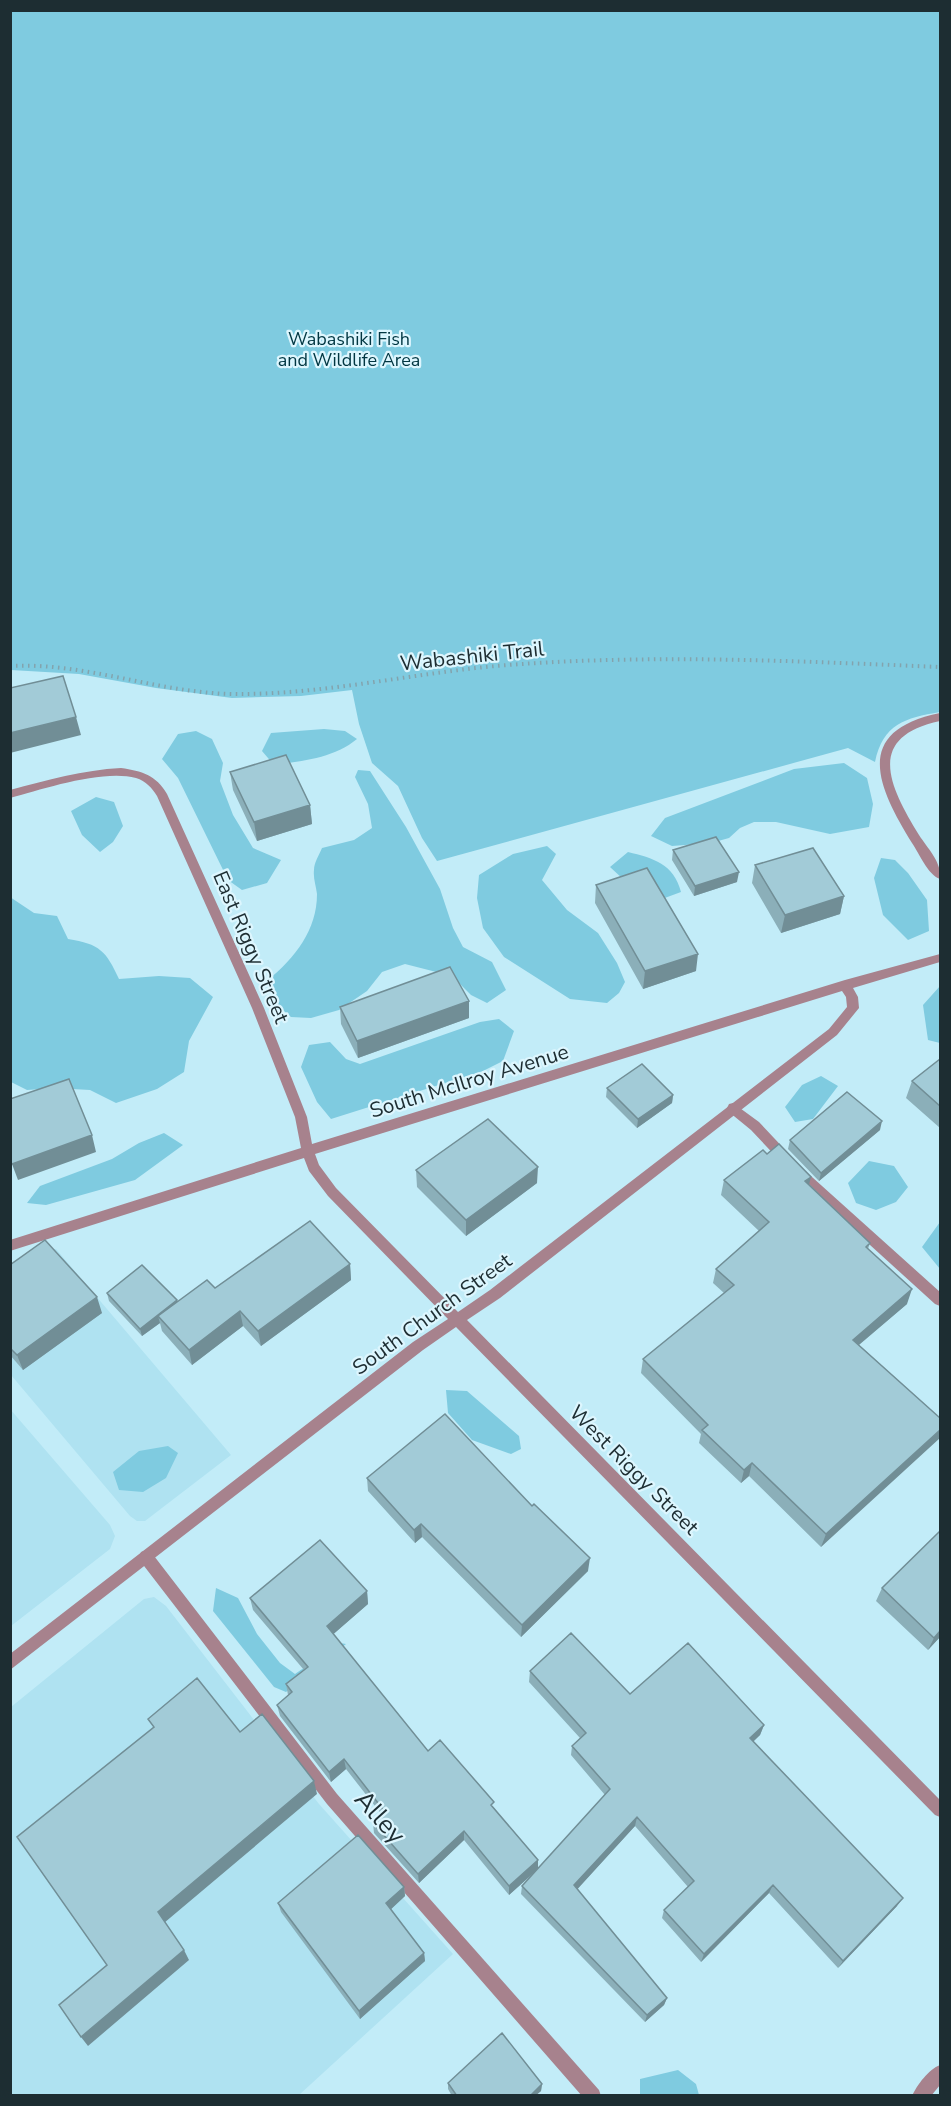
<svg xmlns="http://www.w3.org/2000/svg" width="951" height="2106" font-family="'Nunito Sans',sans-serif">
	<style>
		.built { fill: #afe2f1 }
		.green { fill: #7fcbe0 }
		.lines { fill: none; stroke-linecap: round; stroke-linejoin: round }
		.path { stroke: #83a3ad; stroke-width: 4; stroke-dasharray: 1.5 4.5; stroke-linecap: butt }
		.lane { fill: #a7828d; fill-rule: evenodd }
		.street { fill: #a7828d; fill-rule: evenodd }
		.wall { fill: #8bafb9 }
		.shaded-wall { fill: #718e96 }
		.building { fill: #a2cbd7; stroke: #718e96; stroke-width: 1.5 }
		.labels { text-anchor: middle; dominant-baseline: central; stroke-width: 4.5; stroke-linejoin: round; paint-order: stroke }
		.far-park-label { font-size: 18px; fill: #013642; stroke: #ddf6fe }
		.street-label { font-size: 21px; fill: #1d2d32; stroke: #ddf6fe }
		.near-street-label { font-size: 26px; fill: #1d2d32; stroke: #ddf6fe }
	</style>
	<rect width="100%" height="100%" fill="#c2ecf8"/>
	<path class="built" d="M56 1249 231 1455 145 1521H137L130 1516 11 1375 10 1264Z
		M10 1409 110 1525 115 1536 110 1549 11 1626Z
		M154 1597 166 1606 319 1804 453 1954 299 2095 11 2096V1707L144 1599Z"/>
	<path class="green" d="M10 11H940V712C905 718 883 724 875 762L848 748 437 861 422 838 398 786 372 763 359 724 352 690 301 696 232 698 156 688 79 674 11 670Z
		M324 729 345 731 357 739C334 758 303 761 274 765L262 751 271 733Z
		M196 731 212 739 223 763 220 781 233 815 253 848 281 860 267 883 242 890 228 880 178 778 162 759 178 734Z
		M844 763 867 778 873 804 869 827 830 834 776 822H754L740 828 729 838 711 843 672 846 651 836 665 818 794 769Z
		M358 770 370 771 406 827 440 889 453 928 463 947 492 962 506 990 487 1003 471 995 452 976 405 964 382 972 367 991 339 1010 311 1018 291 1017 276 1004 268 980C295 958 317 930 317 894 316 886 313 878 314 870 314 863 319 855 322 848L354 840 372 828 368 804 355 777Z
		M96 797 114 802 123 826 113 842 100 852 82 835 71 811Z
		M547 846 556 854 542 880 567 910 598 933 617 963 625 982 619 993 607 1003 570 999 504 957 483 928 477 898 479 875 513 854Z
		M628 852C653 858 674 864 681 892L662 899 623 879 610 867Z
		M881 858 895 860 908 873 927 900 929 931 908 940 883 915 874 878Z
		M10 897 34 913 57 916 68 939C100 944 106 951 119 979L159 976 190 978 213 997 189 1041 184 1072 157 1089 116 1103 90 1090 55 1088 27 1090 11 1082Z
		M940 986V1043L928 1040 923 1005Z
		M499 1019 514 1031 503 1061 483 1071 331 1119 317 1102 301 1067 309 1045 330 1042 346 1059 360 1064 480 1022Z
		M821 1076 838 1086 813 1119 795 1122 785 1107 802 1085Z
		M164 1133 183 1145 135 1180 46 1205 27 1203 40 1186 112 1159 139 1143Z
		M869 1161 894 1166 908 1187 896 1202 876 1210 856 1203 848 1183Z
		M940 1222V1269L922 1247Z
		M446 1390 467 1391 519 1436 521 1449 511 1454 472 1440 448 1413Z
		M168 1446 178 1453 166 1478 143 1492 119 1490 113 1472 139 1451Z
		M216 1588 238 1598 257 1634 280 1663 295 1674 340 1643 346 1644 286 1692 274 1687 213 1611Z
		M678 2070 696 2084 699 2095H640V2079Z"/>
	<g class="lines">
		<path class="path" d="M10 666C86 662 158 693 233 694 326 695 416 672 508 665 652 654 796 661 940 667"/>
		<path class="lane" d="M940 713V721C865 737 889 786 919 835 928 849 942 862 940 879 928 875 919 853 912 843 877 786 852 731 940 713Z
			M733 1103 759 1122 790 1155 792 1159 790 1163 786 1164 782 1163 751 1130 729 1112 727 1108 729 1104Z
			M798 1167 802 1168 940 1292V1306L935 1304 794 1176 792 1172 794 1168Z
			M146 1550 151 1552 337 1794 599 2090 601 2096H582L327 1804 141 1562 139 1557 141 1552Z"/>
		<path class="street" d="M121 768C142 771 156 775 167 794L264 1008 307 1117 312 1144 845 980 940 954V962L853 988 858 997 859 1008 837 1035 500 1298 467 1320 940 1800V1817L935 1815 456 1327 423 1350 10 1670V1654L413 1342 448 1319 328 1196 309 1171 304 1158 10 1251V1240L301 1148 295 1117 252 1008 157 796C152 788 146 781 136 778 103 769 43 789 10 798V790C47 780 83 770 121 768ZM842 991 846 997 847 1007 829 1029 490 1290 458 1312 336 1188 319 1165 315 1154Z
			M940 2065V2085L931 2096H912C917 2085 929 2069 940 2065Z"/>
	</g>
	<path class="wall" d="M230 772 310 805 312 824 257 841 233 790Z
		M673 850 737 882 694 896 672 860Z
		M755 865 844 896 840 914 781 933 752 883Z
		M596 885 696 971 643 989 595 903Z
		M340 1007 469 1018 358 1058 341 1024Z
		M940 1059V1128L906 1098 912 1081Z
		M607 1088 673 1095 672 1103 637 1128 606 1097Z
		M880 1130 819 1181 788 1149 790 1140Z
		M767 1154 809 1184 870 1243 868 1249 907 1304 859 1345 940 1418 821 1547 749 1476 741 1483 699 1443 701 1434 641 1373 643 1359 724 1293 713 1283 716 1269 759 1231 721 1195 724 1180Z
		M416 1170 537 1183 466 1236 417 1187Z
		M350 1264 351 1280 261 1346 243 1326 192 1365 162 1331 160 1323 142 1336 109 1301 107 1293 177 1302 215 1288Z
		M10 1265 102 1313 23 1370 10 1355Z
		M367 1478 588 1571 521 1637 422 1537 415 1543 368 1491Z
		M940 1531V1637L928 1650 876 1601 882 1588Z
		M367 1591 368 1604 333 1634 428 1751 494 1808 538 1860V1869L605 1795 571 1755 572 1746 580 1738 529 1682 530 1671 764 1725 760 1735 753 1742 897 1906 838 1968 769 1893 701 1962 662 1918 664 1910 688 1887 635 1826 577 1889 667 1998 664 2005 645 2022 521 1894 522 1886 538 1869 509 1895 464 1840 419 1883 374 1833 373 1823 382 1815 346 1769 331 1782 280 1716 277 1705 288 1695 286 1684 304 1670 253 1610 250 1598Z
		M404 1887 405 1896 391 1909 424 1953 425 1961 360 2019 281 1912 278 1903Z
		M448 2083 542 2084 541 2091 535 2096H452L448 2089Z"/>
	<path class="shaded-wall" d="M76 717 81 735 10 753V733Z
		M310 805 312 824 257 841 254 822Z
		M739 872 737 882 694 896 695 886Z
		M844 896 840 914 781 933 785 915Z
		M698 954 696 971 643 989 645 971Z
		M469 1001V1018L358 1058 357 1041Z
		M673 1095 672 1103 637 1128 638 1119Z
		M882 1121 880 1130 819 1181 821 1173Z
		M92 1135 96 1152 18 1180 12 1164Z
		M538 1167 537 1183 466 1236V1220Z
		M811 1177 807 1192 805 1181Z
		M350 1264 351 1280 261 1346 258 1331Z
		M912 1289 907 1304 848 1354 853 1340Z
		M97 1297 102 1313 23 1370 17 1355Z
		M177 1300 179 1308 158 1316 160 1323 142 1336 140 1329Z
		M240 1311 243 1326 192 1365 189 1350Z
		M940 1430V1438L821 1547 826 1534Z
		M752 1463 749 1476 741 1483 744 1470Z
		M421 1524 422 1537 415 1543 414 1530Z
		M590 1558 588 1571 521 1637 522 1625Z
		M367 1591 368 1604 329 1638 327 1626Z
		M940 1631V1637L928 1650 934 1638Z
		M764 1725 760 1735 746 1748 750 1738Z
		M344 1759 346 1769 331 1782 329 1772Z
		M314 1781 317 1794 164 1923 158 1912Z
		M637 1817 635 1826 573 1894 574 1885Z
		M464 1831V1840L419 1883 418 1874Z
		M538 1860V1869L509 1895V1886Z
		M773 1885 769 1893 701 1962 704 1954Z
		M404 1887 405 1896 388 1912 386 1903Z
		M903 1898 897 1906 838 1968 843 1961Z
		M184 1950 189 1960 88 2046 81 2037Z
		M424 1953 425 1961 360 2019 359 2011Z
		M667 1998 664 2005 645 2022 647 2015Z
		M542 2084 541 2091 535 2096H530Z"/>
	<path class="building" d="M63 676 76 717 10 733V688Z
		M286 755 310 805 254 822 230 772Z
		M716 837 739 872 695 886 673 850Z
		M813 848 844 896 785 915 755 865Z
		M647 868 698 954 645 971 596 885Z
		M450 967 469 1001 357 1041 340 1007Z
		M940 1059V1106L912 1081Z
		M642 1064 673 1095 638 1119 607 1088Z
		M69 1079 92 1135 12 1164 10 1160V1099Z
		M847 1092 882 1121 821 1173 790 1140Z
		M488 1119 538 1167 466 1220 416 1170Z
		M779 1144 811 1177 805 1181 870 1243 866 1247 912 1289 853 1340 940 1418V1430L826 1534 752 1463 744 1470 702 1430 708 1425 643 1359 734 1285 716 1269 769 1222 724 1180 763 1150 767 1154Z
		M310 1221 350 1264 258 1331 240 1311 189 1350 158 1316 207 1280 215 1288Z
		M45 1240 97 1297 17 1355 10 1348V1265Z
		M142 1265 177 1300 140 1329 107 1293Z
		M445 1414 532 1506 534 1504 590 1558 522 1625 421 1524 414 1530 367 1478Z
		M940 1531V1631L934 1638 882 1588Z
		M320 1540 367 1591 327 1626 428 1751 440 1740 494 1802 491 1805 538 1860 509 1886 464 1831 418 1874 373 1823 385 1812 344 1759 329 1772 277 1705 292 1692 286 1684 308 1667 250 1598Z
		M571 1633 630 1694 688 1643 764 1725 750 1738 903 1898 843 1961 773 1885 704 1954 664 1910 694 1881 637 1817 574 1885 667 1998 647 2015 522 1886 610 1789 572 1746 586 1733 530 1671Z
		M197 1678 240 1732 262 1714 314 1781 158 1912 184 1950 81 2037 59 2005 107 1965 17 1837 154 1727 148 1719Z
		M358 1835 404 1887 386 1903 424 1953 359 2011 278 1903Z
		M502 2033 542 2084 530 2096H457L448 2083Z"/>
	<g class="labels">
		<g class="far-park-label">
			<text x="349" y="339">Wabashiki Fish<tspan x="349" dy="21">and Wildlife Area</tspan></text>
		</g>
		<g class="street-label">
			<text transform="translate(472 656) rotate(-6)">Wabashiki Trail</text>
			<text transform="translate(251 947) rotate(67)">East Riggy Street</text>
			<text transform="translate(469 1081) rotate(-17)">South McIlroy Avenue</text>
			<text transform="translate(432 1314) rotate(-36)">South Church Street</text>
			<text transform="translate(634 1470) rotate(45)">West Riggy Street</text>
		</g>
		<g class="near-street-label">
			<text transform="translate(380 1817) rotate(48)">Alley</text>
		</g>
	</g>
	<rect width="951" height="2106" fill="none" stroke="#1d2d32" stroke-width="24"/>
</svg>
